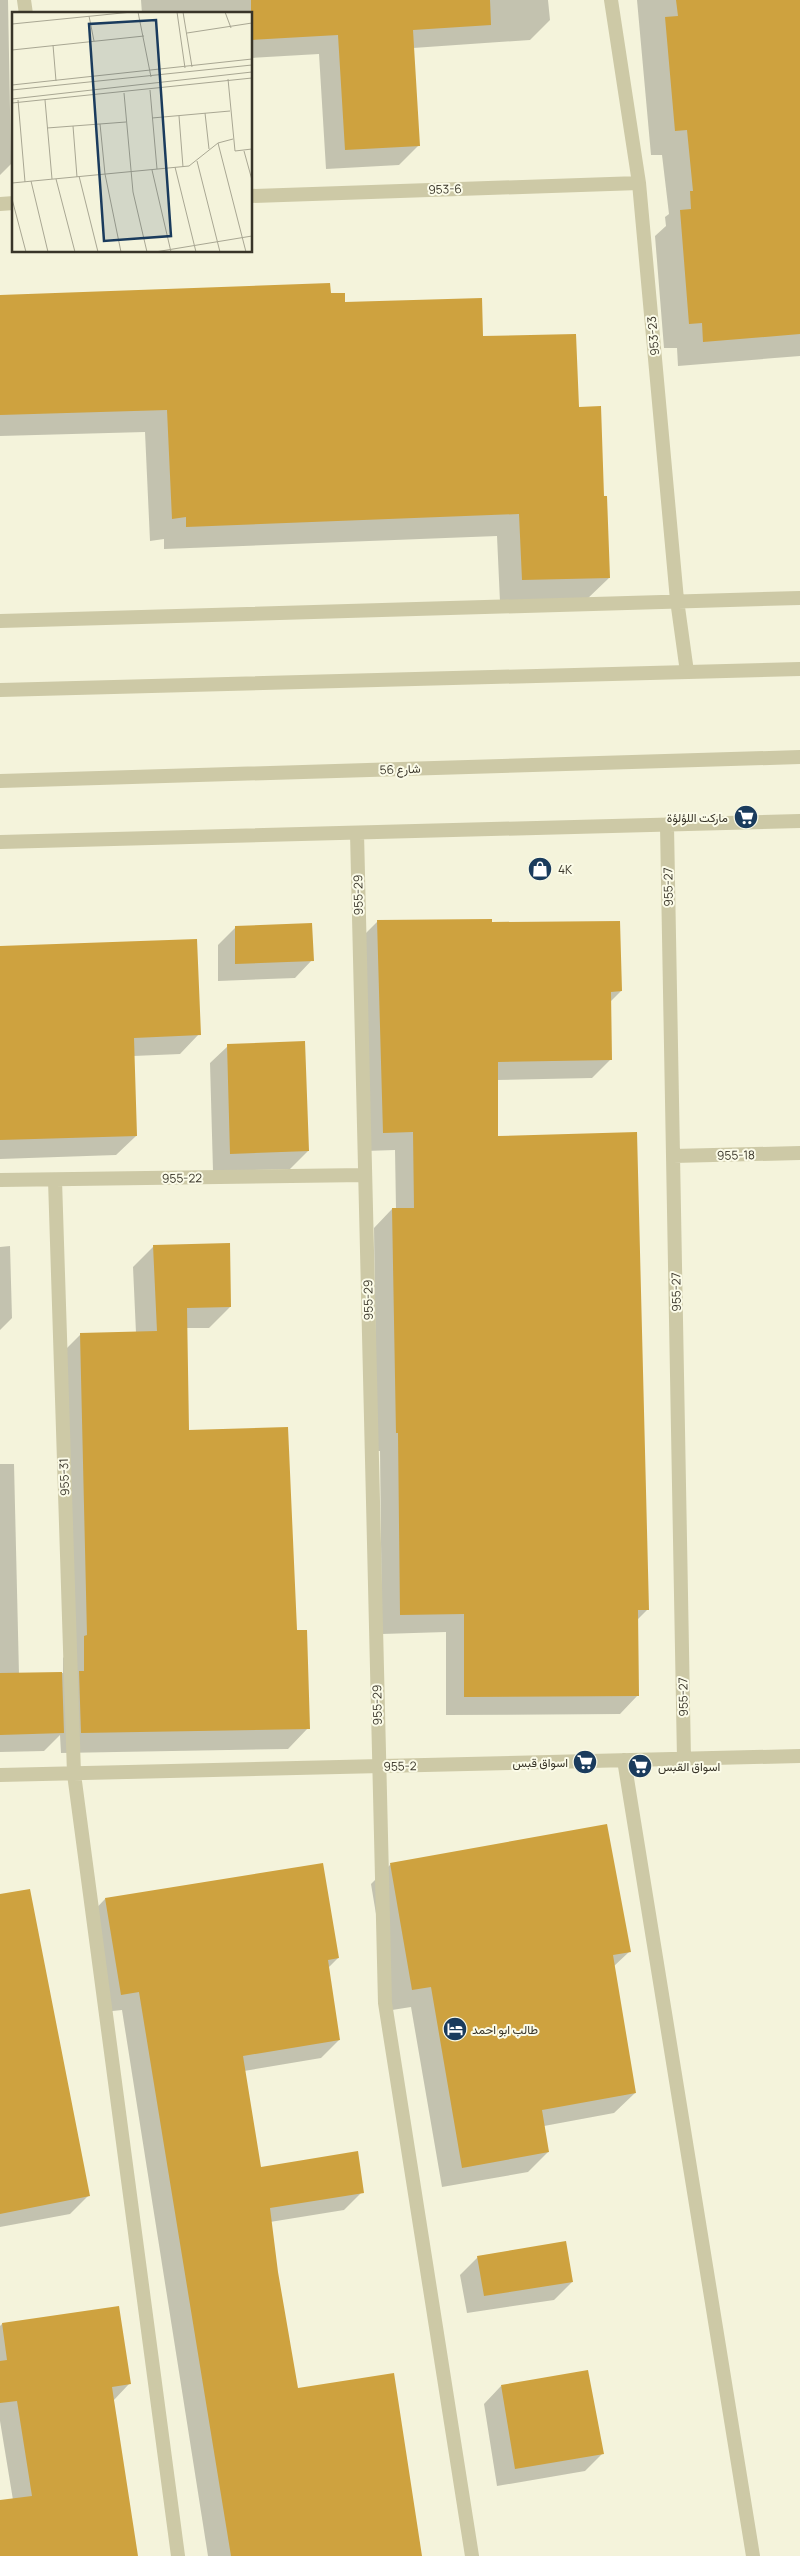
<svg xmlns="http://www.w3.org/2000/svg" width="800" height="2556" font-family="Manrope,Vazirmatn,sans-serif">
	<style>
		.shadow { fill: #0003 }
		.building { fill: #cea23f }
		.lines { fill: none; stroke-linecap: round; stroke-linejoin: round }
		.minor { stroke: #cdc9a6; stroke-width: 14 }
		.tertiary { stroke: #cdc9a6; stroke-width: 14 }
		.labels { text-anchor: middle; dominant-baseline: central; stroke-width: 4; stroke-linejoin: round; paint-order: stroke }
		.street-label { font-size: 12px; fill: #383428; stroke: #fbfbe8 }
		.poi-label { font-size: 12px; fill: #383428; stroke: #fbfbe8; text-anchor: start }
		.inset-road { fill: none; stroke: #a9a793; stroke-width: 1 }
		.view { fill: #1a3b5d; fill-opacity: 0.15; stroke: #1a3b5d; stroke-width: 2.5 }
		.inset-edge { fill: none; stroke: #383428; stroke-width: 2.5 }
	</style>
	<rect width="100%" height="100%" fill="#f4f3db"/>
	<path class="shadow" d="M0 0H8L11 164 0 175Z
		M141 0H548L550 20 530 40 413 48 419 145 399 165 326 169 319 54 251 58V14H142Z
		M637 0H800V356L678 366 677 348H664L655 236 666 226 665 217 669 214 662 155H651Z
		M330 294 344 303 482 337 578 408 602 498 609 578 586 600 500 602 497 536 164 549V539L150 541 145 432 0 436V297Z
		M378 921 491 924 621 991 610 1002 611 1059 592 1078 497 1080 496 1137 647 1610 637 1620 638 1695 620 1714 446 1715V1632L382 1634 380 1451H377L374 1228 392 1209H396L395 1150 365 1151 359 940Z
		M236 927 312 960 295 978 218 981V945Z
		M0 946 199 1034 180 1054 133 1056 136 1136 116 1155 0 1159Z
		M228 1046 308 1151 290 1169 213 1171 210 1063Z
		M10 1246 12 1318 0 1330V1247Z
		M154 1246 230 1307 209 1328H186L188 1431 296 1631 308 1728 288 1749 61 1753 60 1735 44 1751 0 1752V1464H14L19 1674 63 1673V1658L67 1654 60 1355 81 1334 136 1333 133 1267Z
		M391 1864 629 1952 613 1967 635 2093 614 2113 544 2126 548 2152 528 2172 442 2187 411 2007 392 2010 371 1884Z
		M0 1896 88 2196 70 2214 0 2227Z
		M105 1899 338 1958 328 1968 339 2040 321 2058 244 2071 260 2168 362 2192 344 2210 270 2222 277 2272 297 2389 422 2556H208L122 2010 103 2012 87 1918Z
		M478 2257 572 2282 554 2300 467 2313 460 2275Z
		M2 2324 129 2384 113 2401 137 2556H0V2502L13 2500 0 2421V2326Z
		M501 2386 603 2453 585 2471 497 2486 484 2404Z"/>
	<path class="building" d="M251 0H490L491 25 413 30 420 146 345 150 338 35 251 40Z
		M676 0H800V334L703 342 702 323 689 324 680 210 691 209 690 191H693L687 130 675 131 665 17 678 16Z
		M330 283 331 293H345V302L482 298 483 336 576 334 579 407 601 406 604 496H607L610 578 522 580 519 514 186 527V517L172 519 167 410 0 415V295Z
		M492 919V922L620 921 622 991 611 992 612 1060 498 1062V1136L637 1132 649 1610H638L639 1696 464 1697V1614L400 1615 398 1433H396L392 1208H414L413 1132 383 1133 377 920Z
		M312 923 314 961 235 964V926Z
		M197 939 201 1035 134 1038 137 1136 0 1140V946Z
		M305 1041 309 1151 230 1154 227 1044Z
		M230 1243 231 1307 187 1308 189 1430 288 1427 297 1630H307L310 1729 81 1733 79 1671H84V1636L87 1635 80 1333 157 1331 153 1245Z
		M62 1672 64 1733 0 1735V1673Z
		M607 1824 631 1952 613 1955 636 2093 542 2110 549 2152 462 2168 431 1987 412 1990 390 1863Z
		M323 1863 339 1958 328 1960 340 2040 243 2056 261 2167 358 2151 364 2193 270 2208 278 2272 298 2388 394 2373 422 2556H231L139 1992 121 1995 105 1898Z
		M30 1889 90 2196 0 2214V1894Z
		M566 2241 573 2282 484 2296 477 2256Z
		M119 2306 131 2384 112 2387 138 2556H0V2500L32 2496 17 2401 0 2403V2361L7 2360 2 2323Z
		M588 2370 604 2454 515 2469 501 2385Z"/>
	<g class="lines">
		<path class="minor" d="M24 0 26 14
			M611 0 639 183 677 600 687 672
			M251 196 639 183
			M0 204 14 203
			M0 621 800 598
			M667 826 684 1759
			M357 833 385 2003 472 2556
			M0 842 800 821
			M673 1156 800 1153
			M0 1180 365 1175
			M55 1180 74 1774 178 2556
			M624 1760 753 2556
			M0 1775 800 1756"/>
		<path class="tertiary" d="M0 690 800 669
			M0 781 800 757"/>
	</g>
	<defs>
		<g id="supermarket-disc" transform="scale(1.25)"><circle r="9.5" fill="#1a3b5d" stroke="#fbfbe8"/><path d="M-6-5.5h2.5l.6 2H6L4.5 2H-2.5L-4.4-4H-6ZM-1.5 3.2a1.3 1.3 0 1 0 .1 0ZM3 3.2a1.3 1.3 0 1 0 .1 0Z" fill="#fff"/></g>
		<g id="shop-disc" transform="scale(1.25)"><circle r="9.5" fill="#1a3b5d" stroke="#fbfbe8"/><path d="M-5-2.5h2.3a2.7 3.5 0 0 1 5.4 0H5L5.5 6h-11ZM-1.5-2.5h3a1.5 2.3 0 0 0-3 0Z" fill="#fff"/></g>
		<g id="hotel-disc" transform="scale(1.25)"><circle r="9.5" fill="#1a3b5d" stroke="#fbfbe8"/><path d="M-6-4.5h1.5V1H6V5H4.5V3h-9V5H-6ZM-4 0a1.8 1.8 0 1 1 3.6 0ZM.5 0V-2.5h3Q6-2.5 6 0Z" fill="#fff"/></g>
	</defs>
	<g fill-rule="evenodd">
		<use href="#supermarket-disc" x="746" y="817"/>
		<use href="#shop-disc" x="540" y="869"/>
		<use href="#supermarket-disc" x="585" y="1762"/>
		<use href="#supermarket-disc" x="640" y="1766"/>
		<use href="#hotel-disc" x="455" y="2029"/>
	</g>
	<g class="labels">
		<g class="street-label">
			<text transform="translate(445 189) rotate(-2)">953-6</text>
			<text transform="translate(653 336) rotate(-95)">953-23</text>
			<text transform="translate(400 769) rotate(-2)">شارع 56</text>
			<text transform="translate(668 887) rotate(-91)">955-27</text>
			<text transform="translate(358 895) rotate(-91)">955-29</text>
			<text transform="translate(736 1155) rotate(-1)">955-18</text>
			<text transform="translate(182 1178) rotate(-1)">955-22</text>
			<text transform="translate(676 1292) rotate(-91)">955-27</text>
			<text transform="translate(368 1300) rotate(-91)">955-29</text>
			<text transform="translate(64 1477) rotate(-92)">955-31</text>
			<text transform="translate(683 1697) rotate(-91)">955-27</text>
			<text transform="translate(377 1705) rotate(-91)">955-29</text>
			<text transform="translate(400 1766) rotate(-1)">955-2</text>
		</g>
		<g class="poi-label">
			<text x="728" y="817" text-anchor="end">ماركت اللؤلؤة</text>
			<text x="558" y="869">4K</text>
			<text x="568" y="1762" text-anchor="end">اسواق قبس</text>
			<text x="658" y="1766">اسواق القبس</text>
			<text x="472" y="2029">طالب ابو احمد</text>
		</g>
	</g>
	<g transform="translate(12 12)">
		<rect width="240" height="240" fill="#f4f3db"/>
		<path class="inset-road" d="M126 0 139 65M165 0 173 56M171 0 180 55M213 0 219 16M77 4 82 29M0 12 120 0M175 21 240 11M41 33 44 69M0 38 132 24M216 67 223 139 240 137M0 73 240 47M0 78 240 53M138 78 145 157M112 81 121 180 135 240M0 87 240 60M6 88 13 170M33 88 40 167M0 91 240 66M193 101 197 137M167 104 171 155M140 106 218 99M88 112 93 162 109 240M61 114 65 165M35 116 114 110M206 131 234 240M232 139 240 168M185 149 208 240M163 155 184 240M140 158 159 240M67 164 86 240M44 167 63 240M19 169 36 240M0 171 177 154 206 131 221 127M0 187 14 240M143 240 240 224"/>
		<path class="view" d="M144 8 159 224 92 229 77 12Z"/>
		<rect width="240" height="240" class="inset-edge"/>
	</g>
</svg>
